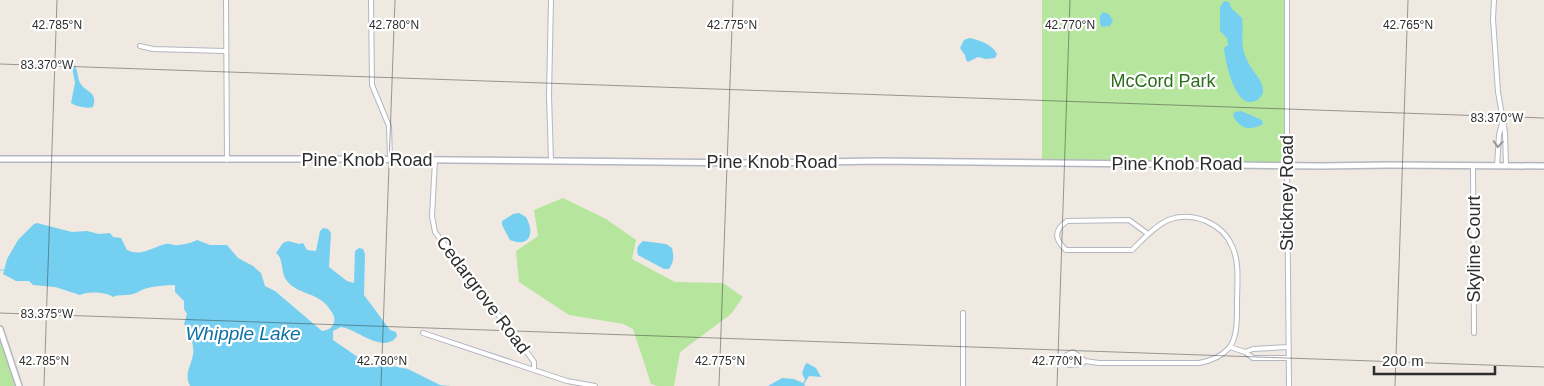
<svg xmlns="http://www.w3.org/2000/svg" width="1544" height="386" font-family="Arial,sans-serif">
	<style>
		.green { fill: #b6e59e }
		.water { fill: #75cff0 }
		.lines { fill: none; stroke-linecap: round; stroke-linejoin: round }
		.stream { stroke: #75cff0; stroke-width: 1 }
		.street-casing { stroke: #b4b7c1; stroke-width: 6 }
		.secondary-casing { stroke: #b4b7c1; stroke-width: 8 }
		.street { stroke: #fff; stroke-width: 4 }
		.secondary { stroke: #fff; stroke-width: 5 }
		.oneway { stroke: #969696 }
		.ticks { fill: none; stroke: #2e2e2e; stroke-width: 1; stroke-opacity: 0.45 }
		.labels { text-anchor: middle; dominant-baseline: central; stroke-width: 4.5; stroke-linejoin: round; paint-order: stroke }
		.park-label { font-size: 18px; fill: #2c6e1b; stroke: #fff }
		.street-label { font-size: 18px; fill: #2e2e2e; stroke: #fff }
		.water-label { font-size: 19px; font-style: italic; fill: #0d6fa3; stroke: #fff }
		.ticks-label { font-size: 12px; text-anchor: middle; fill: #2e2e2e; stroke: #fff; stroke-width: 4.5; stroke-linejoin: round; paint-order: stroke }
	</style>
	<rect width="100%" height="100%" fill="#efe9e1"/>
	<path class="green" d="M1042 0H1285L1284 163 1042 161Z
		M563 198 606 219 636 240 632 259 675 282 723 283 743 297 731 314 680 352 674 386H657L651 384 633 329 623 324 569 315 519 282 516 251 538 236 534 210Z
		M0 338 15 386H0Z"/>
	<path class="water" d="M1224 1 1229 2 1232 9 1242 18C1244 35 1239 43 1247 60 1251 70 1264 81 1263 91 1263 95 1260 98 1257 100 1236 113 1225 62 1224 48L1228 45 1227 38 1220 31V7Z
		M1103 12 1109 14 1113 21 1110 26 1102 27 1100 24V16Z
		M969 38C979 40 992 44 997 54L995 58 986 59 978 57 968 62 966 60 965 55 960 48 964 40Z
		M73 63C78 69 77 76 80 83 86 93 98 91 93 107 87 109 75 106 71 103L75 83 72 67Z
		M1241 111 1262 120 1263 124C1250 132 1238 128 1233 115L1235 112Z
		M519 213 526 217C535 233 530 248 510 240L502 225V221L513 214Z
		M37 223 72 232 87 231 99 234 110 233 113 237 121 238 127 250C142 257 152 247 166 244 171 243 174 246 178 245 184 245 193 242 197 240L210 245H227L238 258 253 266 261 273 265 286 275 291 322 331C328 330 333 328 334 322 335 318 334 315 331 311 319 291 299 296 287 281 280 273 284 258 276 253L283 243 288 241 299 244 303 243 307 250 316 251 320 231 323 228 328 229 331 233 329 267 347 281 354 283 355 251 359 248 363 249 365 254 364 295 390 330 396 332 397 336C384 355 357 329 341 327L333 331V340L359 358 371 362 408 369 440 385 450 386H190C184 374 191 366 193 355 195 345 189 331 184 324L187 314 184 309V301L175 292V285C165 285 154 286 144 289 139 291 137 293 133 294 126 296 119 294 113 297 107 292 88 291 80 295L55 287 33 285 29 281H16L3 274 7 259 18 240 34 224Z
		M643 241 666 244 672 248C674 256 674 262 669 269H664L638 255C636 248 638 245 643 241Z
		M807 363 816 368 821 377 809 376 804 384 805 386H768L782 378 794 379 803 383 805 380 802 373 805 365Z"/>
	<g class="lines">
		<path class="stream" d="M0 270H3"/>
		<g class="street-casing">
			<path id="street" d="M226 0 227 160
				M371 0 372 85 389 126 390 160
				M1287 0V165L1289 386
				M1494 0 1493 19 1498 92 1505 132 1506 166
				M140 46 153 49 225 51
				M435 160 432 216 435 232 529 355 534 362V369
				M551 160 549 95 551 0
				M1473 166 1474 333
				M1497 166 1499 135 1502 123
				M423 333 567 381 595 386
				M1230 347 1245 352 1253 358H1288
				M1073 352 1085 361 1081 364 1069 365 1066 360 1067 355Z
				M1245 352 1253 349 1288 347
				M1085 361 1099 363H1199C1210 361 1221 357 1229 348 1238 337 1237 316 1237 303 1237 285 1240 262 1232 246 1222 223 1194 212 1171 219 1158 223 1142 240 1132 250H1066C1054 239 1054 230 1067 221L1129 220 1148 234
				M963 386V313"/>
		</g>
		<g class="secondary-casing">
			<path id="secondary" d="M0 159H343L756 163 878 161 1322 166 1388 165 1544 166
				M0 329 19 386"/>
		</g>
		<use href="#street" class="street"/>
		<use href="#secondary" class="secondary"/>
	</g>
	<defs><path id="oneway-chevron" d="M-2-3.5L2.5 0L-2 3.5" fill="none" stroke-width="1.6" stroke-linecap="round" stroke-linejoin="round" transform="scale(1.25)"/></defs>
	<use class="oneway" href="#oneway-chevron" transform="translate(1498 144) rotate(94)"/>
	<path class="ticks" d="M0 64 1544 118M0 313 1544 367M44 386 57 0M381 386 395 0M719 386 733 0M1057 386 1070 0M1395 386 1408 0"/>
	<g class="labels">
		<g class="park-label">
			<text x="1163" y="81">McCord Park</text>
		</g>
		<g class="street-label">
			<text x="367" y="160">Pine Knob Road</text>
			<text x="772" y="162">Pine Knob Road</text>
			<text x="1177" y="164">Pine Knob Road</text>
			<text transform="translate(1287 193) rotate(-90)">Stickney Road</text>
			<text transform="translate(1474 249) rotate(-90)">Skyline Court</text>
			<text transform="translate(483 295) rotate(53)">Cedargrove Road</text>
		</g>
		<g class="water-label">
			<text x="243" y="333">Whipple Lake</text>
		</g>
	</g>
	<g class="ticks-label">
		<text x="57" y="29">42.785°N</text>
		<text x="394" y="29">42.780°N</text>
		<text x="732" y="29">42.775°N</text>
		<text x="1070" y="29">42.770°N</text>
		<text x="1408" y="29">42.765°N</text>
		<text x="47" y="69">83.370°W</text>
		<text x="1497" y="122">83.370°W</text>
		<text x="47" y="318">83.375°W</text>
		<text x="44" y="365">42.785°N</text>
		<text x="382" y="365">42.780°N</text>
		<text x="720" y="365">42.775°N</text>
		<text x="1057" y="365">42.770°N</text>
	</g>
	<path d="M1374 366v8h121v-8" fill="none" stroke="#2e2e2e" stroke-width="2.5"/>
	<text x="1382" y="366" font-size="15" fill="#2e2e2e" stroke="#ffffff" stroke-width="4" paint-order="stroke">200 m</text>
</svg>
